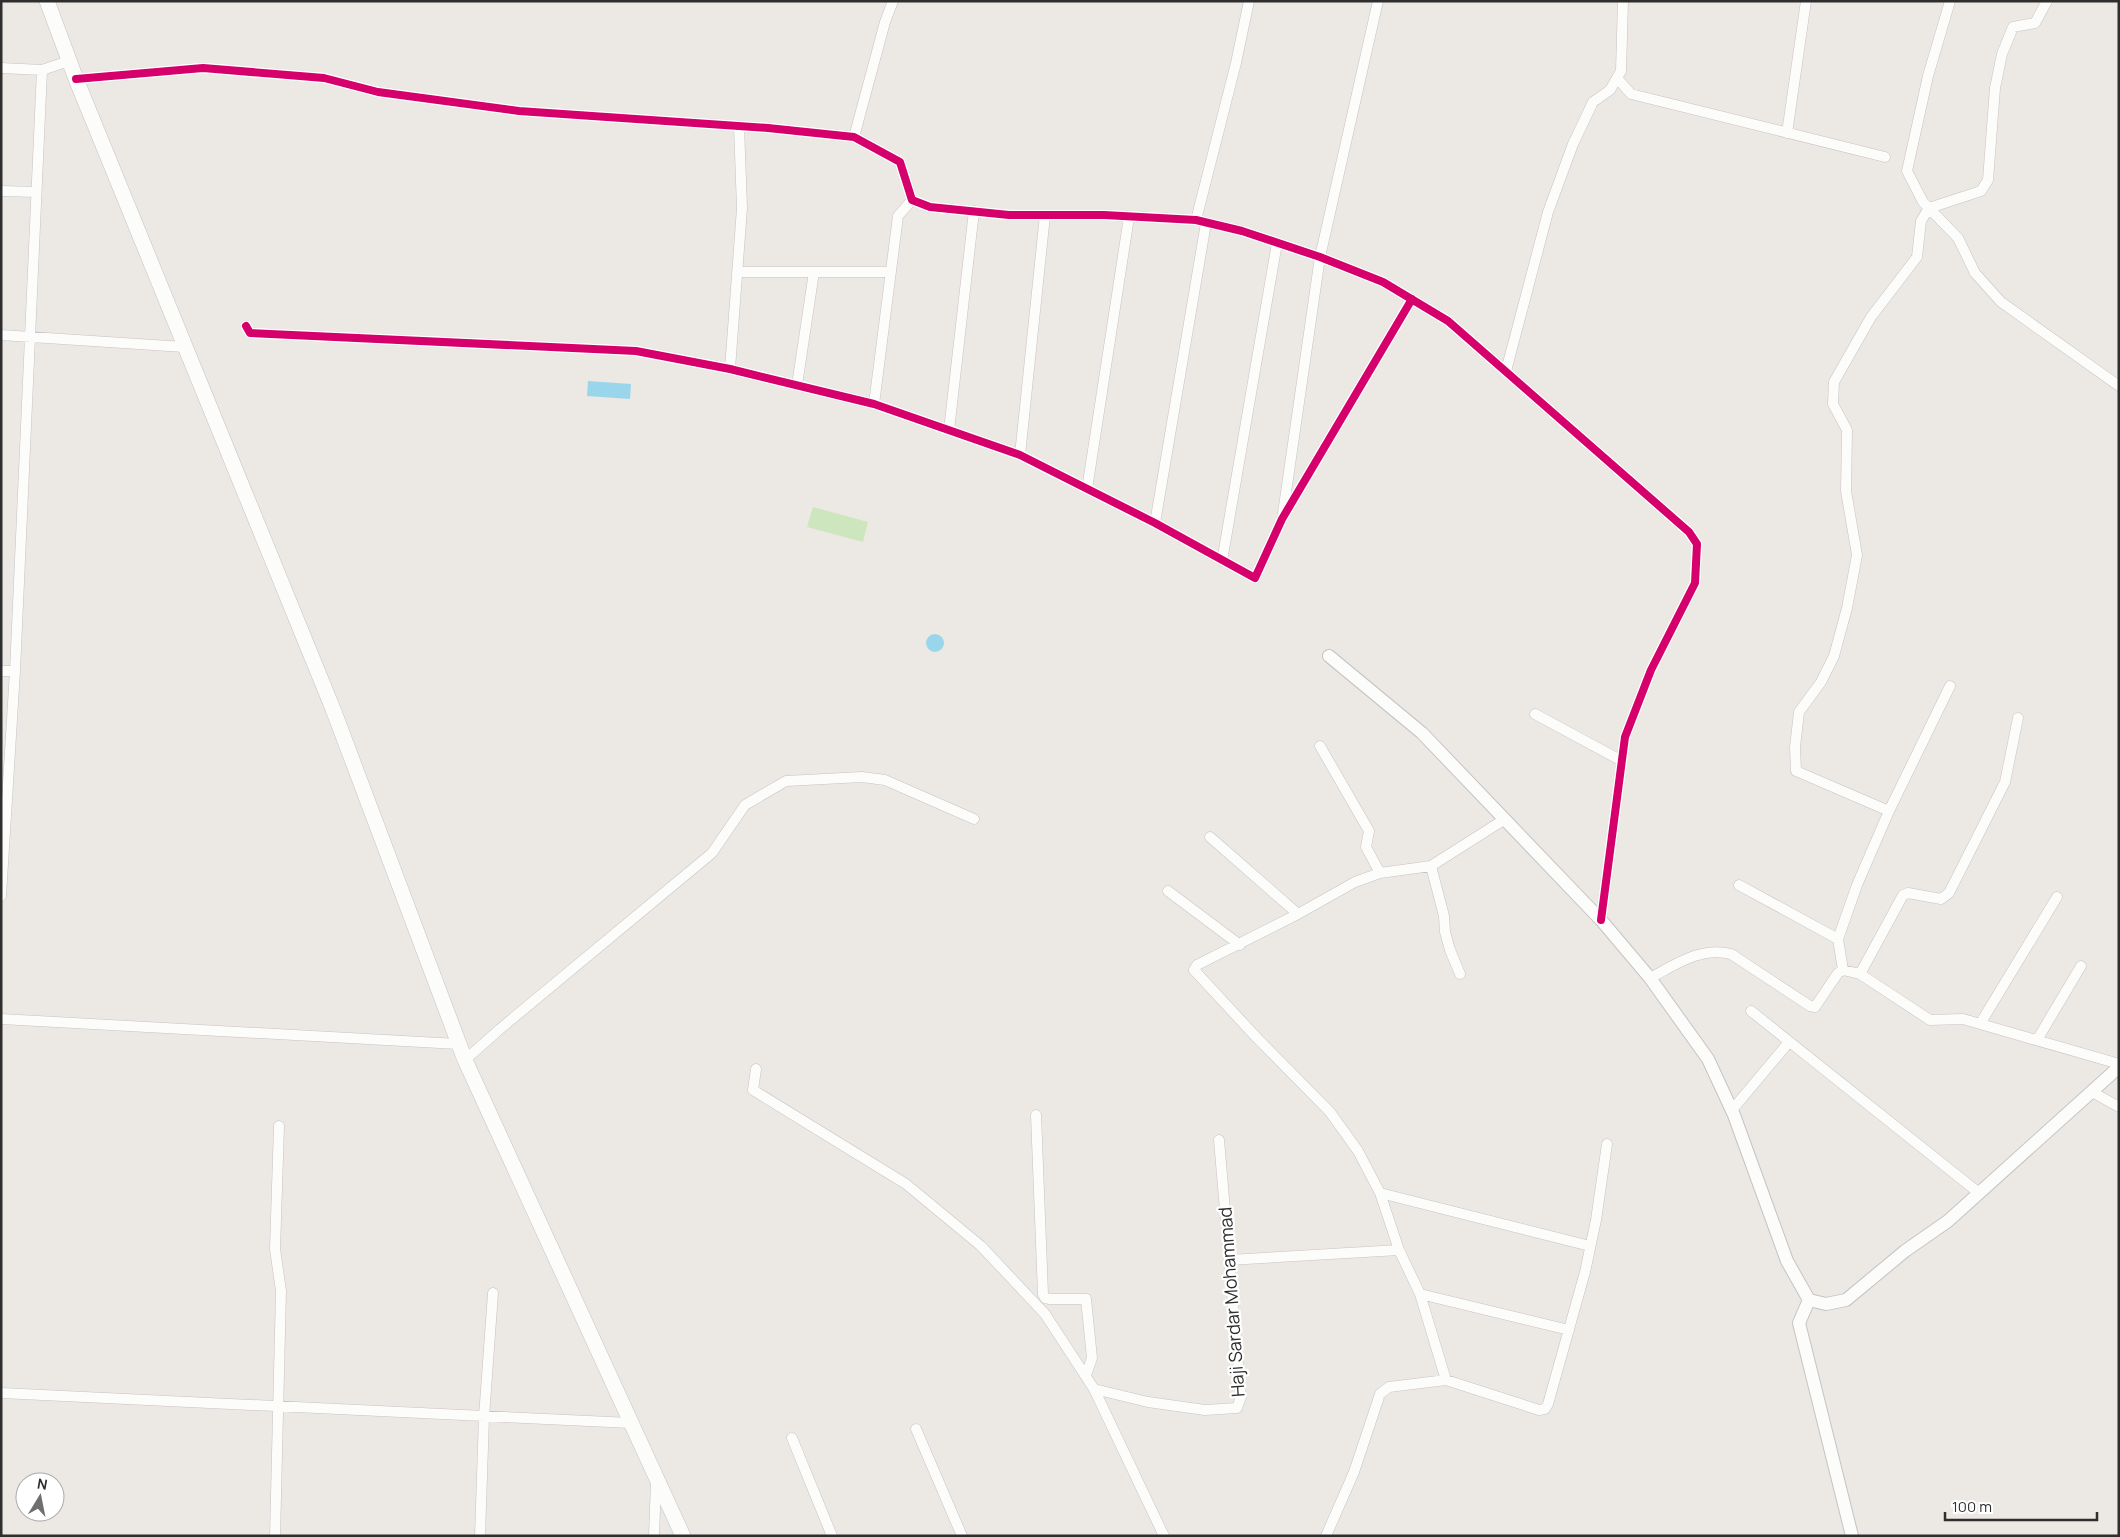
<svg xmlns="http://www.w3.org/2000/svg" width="2120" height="1537" font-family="Manrope,sans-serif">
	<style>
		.green { fill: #cee6be }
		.water { fill: #99d6ec }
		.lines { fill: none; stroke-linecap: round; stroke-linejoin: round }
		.minor-casing { stroke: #c5c4c5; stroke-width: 11 }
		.tertiary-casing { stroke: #c5c4c5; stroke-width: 14 }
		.secondary-casing { stroke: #c5c4c5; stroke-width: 16 }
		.minor { stroke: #fcfcfb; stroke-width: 10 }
		.tertiary { stroke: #fcfcfb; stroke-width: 12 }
		.secondary { stroke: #fcfcfb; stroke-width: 15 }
		.cycleway-casing { stroke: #fff; stroke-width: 11 }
		.cycleway { stroke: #d6006c; stroke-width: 8 }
		.labels { text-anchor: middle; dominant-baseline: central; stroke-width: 4.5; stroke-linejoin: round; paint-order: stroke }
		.street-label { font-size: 18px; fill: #2e2e2e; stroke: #fff }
	</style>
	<rect width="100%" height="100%" fill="#ece8e4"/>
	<path class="green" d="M813 507 868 522 863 542 807 527Z"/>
	<path class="water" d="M588 381 631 384 630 399 587 396Z
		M926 643a9 9 0 1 1 18 0a9 9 0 1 1-18 0Z"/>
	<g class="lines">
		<g class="minor-casing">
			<path id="minor" d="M1950 1 1928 76 1907 171 1923 202 1958 238 1975 273 2001 302 2119 386
				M1 68 42 70
				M1617 78 1631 94 1885 157
				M76 79 203 68 324 78 378 92 519 111 768 128 854 137 900 162 912 200 930 207 1009 215H1104L1196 220 1242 231 1320 257 1383 282 1448 321 1689 532 1697 544 1695 583 1651 670 1625 737 1601 920
				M1787 133 1806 1
				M854 137 885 22 893 1
				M1 191 36 192
				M1196 220 1236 63 1249 1
				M738 272H891
				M246 326 250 333 636 351 730 369 874 404 1020 455 1155 523 1255 578 1282 519 1412 299
				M1 335 184 347
				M730 369 742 208 739 126
				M1506 371 1548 212 1573 144 1593 102 1610 90 1621 71 1623 1
				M797 385 814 272
				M874 404 898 216 912 200
				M949 430 974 211
				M1020 455 1045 215
				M1087 489 1129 217
				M1283 513 1320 257 1378 1
				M1155 523 1206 223
				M1222 561 1277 243
				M1 671H15
				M1535 714 1622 761
				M1320 746 1369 831 1366 847 1380 873
				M1889 811 1796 771 1795 747 1799 712 1821 682 1834 656 1847 608 1857 555 1846 491 1847 430 1833 404 1834 382 1871 317 1917 257 1921 221 1929 208 1981 191 1988 180 1995 88 2002 54 2013 27 2035 23 2047 1
				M1210 837 1298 914
				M1431 866 1444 916 1445 932 1450 950 1460 974
				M1739 885 1838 939
				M1168 891 1240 945
				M1 896 15 671 42 70 69 61
				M1843 970 1838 939 1857 885 1889 811 1950 686
				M1860 974 1903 895 1908 893 1941 899 1949 893 2005 782 2018 718
				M1650 978C1675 965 1701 946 1731 954L1810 1006 1815 1007 1838 973 1843 970 1860 974 1930 1020 1963 1019 2119 1064
				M1751 1011 1979 1193
				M1 1019 458 1044
				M1980 1024 2057 897
				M2037 1040 2081 966
				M465 1060 500 1029 712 853 745 805 786 781 862 777 885 780 974 819
				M756 1069 753 1090 906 1184 981 1246 1045 1314 1094 1389 1164 1536
				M2092 1092 2119 1107
				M1732 1110 1789 1042
				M1036 1115 1043 1294 1045 1298 1050 1299H1086L1092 1358 1086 1375
				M1380 1193 1590 1246
				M1229 1260 1399 1250
				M1420 1294 1569 1330
				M1446 1380 1420 1294 1399 1250 1380 1193 1358 1151 1330 1112 1257 1038 1194 970 1197 965 1298 914 1355 882 1380 873 1431 866 1505 819
				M1094 1389 1148 1402 1205 1410 1237 1408 1241 1397 1219 1140
				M1 1393 631 1423
				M916 1429 962 1536
				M792 1438 832 1536
				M275 1536 281 1291 275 1249 279 1126
				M480 1536 484 1417 493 1293
				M654 1536 656 1482
				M1326 1536 1354 1472 1380 1394 1389 1387 1446 1380 1539 1410 1545 1409 1548 1404 1585 1272 1596 1220 1607 1144"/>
		</g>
		<g class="tertiary-casing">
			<path id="tertiary" d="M1329 656 1422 733 1601 920 1650 978 1708 1059 1734 1115 1787 1261 1809 1300 1826 1304 1846 1300 1905 1251 1948 1221 2119 1067
				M1809 1300 1799 1323 1852 1536"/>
		</g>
		<g class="secondary-casing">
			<path id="secondary" d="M47 1 76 79 333 709 465 1060 683 1536"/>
		</g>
		<use href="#minor" class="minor"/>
		<use href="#tertiary" class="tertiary"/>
		<use href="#secondary" class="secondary"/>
		<g class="cycleway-casing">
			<path id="cycleway" d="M76 79 203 68 324 78 378 92 519 111 768 128 854 137 900 162 912 200 930 207 1009 215H1104L1196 220 1242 231 1320 257 1383 282 1448 321 1689 532 1697 544 1695 583 1651 670 1625 737 1601 920
				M246 326 250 333 636 351 730 369 874 404 1020 455 1155 523 1255 578 1282 519 1412 299"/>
		</g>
		<use href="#cycleway" class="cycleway"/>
	</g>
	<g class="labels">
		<g class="street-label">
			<text transform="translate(1231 1302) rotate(-94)">Haji Sardar Mohammad</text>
		</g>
	</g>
	<rect width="2120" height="1537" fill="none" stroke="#2e2e2e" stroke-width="5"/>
	<g transform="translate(40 1497) rotate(10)"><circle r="24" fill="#ffffff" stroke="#ababab"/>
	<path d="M0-4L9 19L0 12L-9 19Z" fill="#706f6e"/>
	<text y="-8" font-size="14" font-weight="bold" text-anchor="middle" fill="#2e2e2e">N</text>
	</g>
	<path d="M1945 1512v8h152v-8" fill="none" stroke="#2e2e2e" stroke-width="2.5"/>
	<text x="1952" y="1512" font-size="15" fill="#2e2e2e" stroke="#ffffff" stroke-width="4" paint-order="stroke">100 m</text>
</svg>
